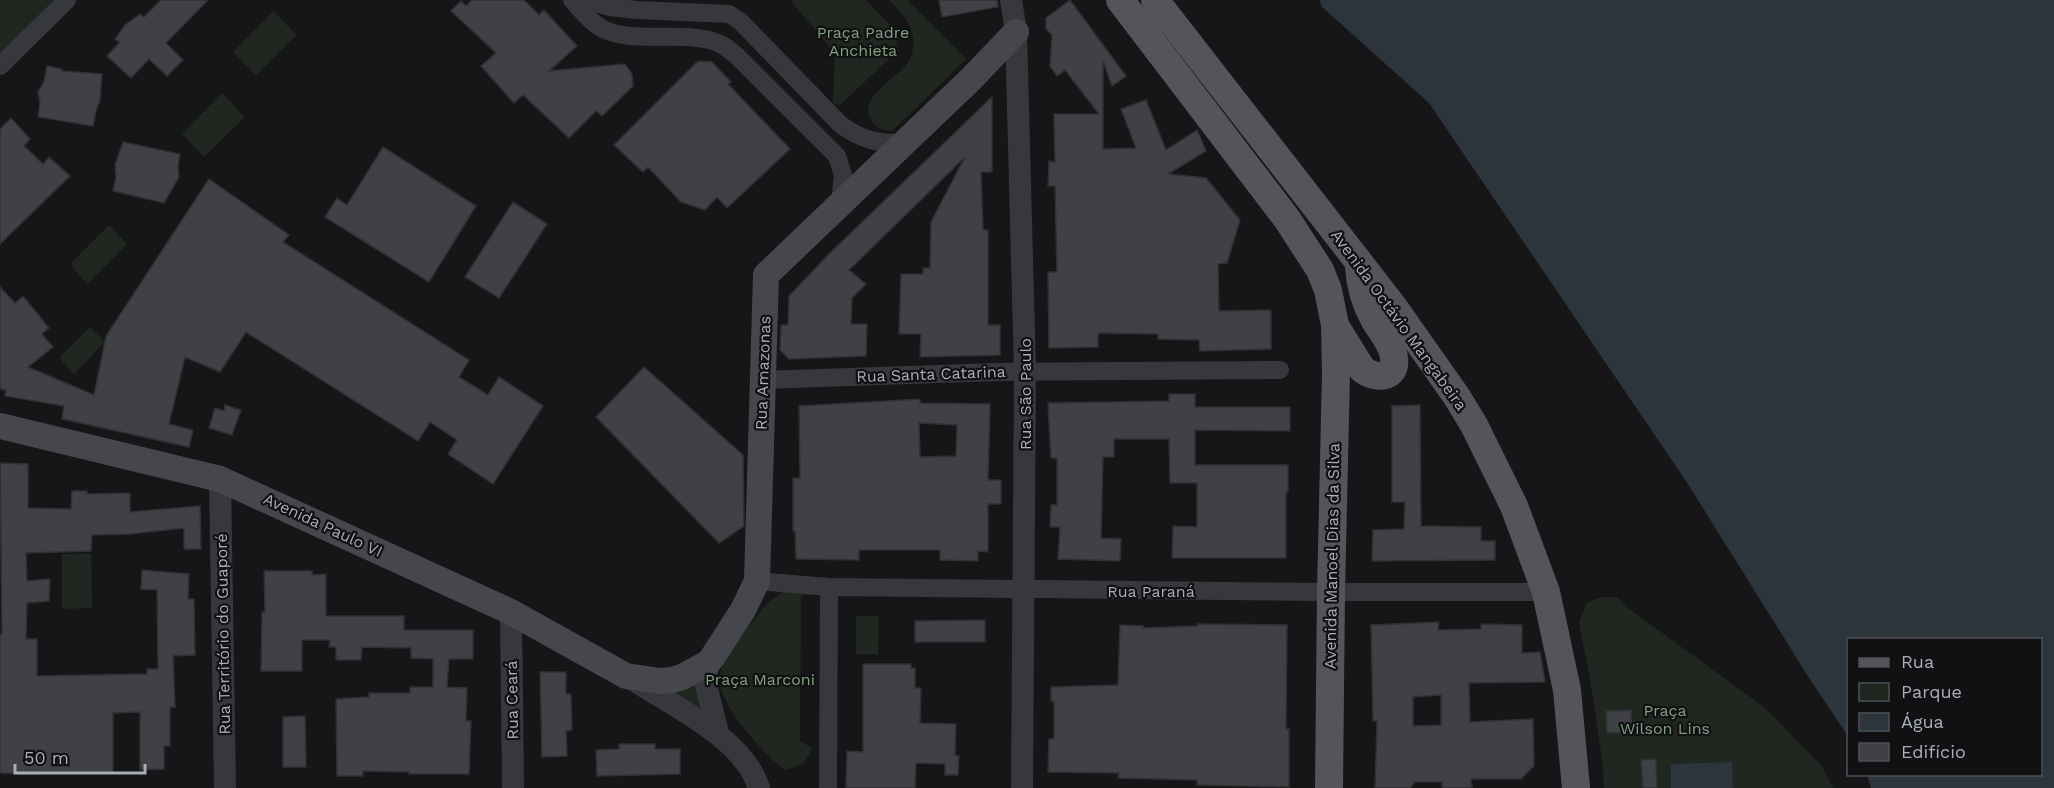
<svg xmlns="http://www.w3.org/2000/svg" width="2054" height="788" font-family="'Work Sans',sans-serif">
	<style>
		.green { fill: #202720 }
		.water { fill: #2c353b }
		.building { fill: #404145; stroke: #303034; stroke-width: 1.5; fill-rule: evenodd }
		.lines { fill: none; stroke-linecap: round; stroke-linejoin: round }
		.minor { stroke: #37383c; stroke-width: 18 }
		.tertiary { stroke: #37383c; stroke-width: 22 }
		.secondary { stroke: #45474c; stroke-width: 26 }
		.primary { stroke: #53555b; stroke-width: 28 }
		.labels { text-anchor: middle; dominant-baseline: central; stroke-width: 4.5; stroke-linejoin: round; paint-order: stroke }
		.park-label { font-size: 16px; fill: #80a180; stroke: #111113 }
		.street-label { font-size: 16px; fill: #a8aeb7; stroke: #111113 }
	</style>
	<rect width="100%" height="100%" fill="#161618"/>
	<path class="green" d="M0 0H61L0 59Z
		M790 0H866L894 29 897 45 891 57 840 105 833 104 835 53Z
		M889 0H907L966 59 892 131C882 129 875 129 870 118 859 96 899 77 909 61 911 58 913 51 913 48 916 27 902 13 889 0Z
		M274 11 296 35 256 75 233 52Z
		M222 93 245 117 204 157 182 134Z
		M109 225 127 244 87 284 70 264Z
		M90 327 105 342 74 374 59 358Z
		M62 554H91L92 608 62 609Z
		M784 591 805 592 801 598 800 741 812 748C807 763 799 767 785 770 763 754 720 706 719 678 719 664 755 617 766 605 771 600 778 595 784 591Z
		M1601 597H1617L1628 608 1764 707 1821 765 1833 788H1604L1602 758 1591 685 1579 622 1587 602Z
		M856 616H879L878 654H856Z
		M697 680 708 721 659 689Z"/>
	<path class="water" d="M1320 0H2054V788H1871L1867 775 2040 774V640H1848V736L1809 678 1686 481 1429 103 1321 6Z
		M1732 762 1733 788H1671V764Z"/>
	<path class="building" d="M161 0H208L166 43 183 60 167 76 149 59 131 78 107 56 120 42 115 39 125 25 140 14 144 17Z
		M472 0H524L539 15 544 10 577 46 549 71 625 64 632 74 633 86 602 116 596 111 569 138 523 95 514 103 481 66 496 53 451 11 461 1 466 6Z
		M939 0H997L998 7 942 17Z
		M1070 0 1126 76 1112 86 1103 61V149L1136 148 1121 109 1146 100 1166 150 1197 130 1206 151 1168 174 1206 178 1240 220 1227 263 1218 264 1219 311 1271 310V349L1200 351 1199 340 1158 339V334L1098 333V347L1049 348 1048 272H1057L1055 186H1048L1049 161 1055 162 1054 114H1099L1065 70 1057 76 1050 66 1052 35 1046 29V18Z
		M698 61 712 62 731 82 728 84 790 149 727 208 717 197 705 210 681 202 648 167 643 172 614 145Z
		M47 66 62 69V71L102 74 100 100 96 111 93 126 38 117 40 103 38 92 44 82Z
		M992 97V172H981L983 230H988V325H1000V355L920 357 921 334H899L901 274H923V268H930L931 222 965 157 849 270 866 284 852 298 851 324H867L866 356 789 359 780 350 781 325H788L789 296 830 253Z
		M11 118 30 139 24 146 43 164 49 157 70 176 0 244V129Z
		M123 142 180 154 178 167 179 177 164 203 113 191 116 177 115 165Z
		M383 147 476 206 429 282 325 217 337 198 347 205Z
		M209 179 289 235 283 242 469 360 459 377 488 395 499 377 543 406 493 484 448 454 457 440 430 422 418 441 246 332 220 372 185 357 169 424 193 430 189 447 62 419 64 406 5 396 6 390 0 389V287L15 303 23 296 49 328 42 334 53 347 28 367 94 395 106 336Z
		M513 202 547 224 499 298 465 277Z
		M644 367 743 455 744 526 719 543 596 417Z
		M1169 394H1195V407H1290V431L1195 430V465H1288V492H1286V558H1172L1173 526 1197 527V483H1170L1169 439H1114V457H1103L1101 538 1121 539 1120 561 1058 559 1060 527H1050L1051 505H1057V458H1051L1048 403 1169 401Z
		M920 399V403L990 404 988 480H1001V504H988V552L978 551V561L940 560V550H859V560L796 559 795 531H793V478H800L799 406ZM919 423 957 425 956 456 920 457Z
		M225 405 241 410 232 435 209 428 215 408 224 411Z
		M1420 405 1421 526 1481 527V541H1495V560L1372 561 1373 530 1404 529 1405 502H1392V406Z
		M0 463 28 464V508L71 509 72 491H87V494L130 493V512L200 506 201 549H184V528L130 534 92 535 91 551 26 553 27 581 50 579 49 601 27 603 26 639H37V676L147 674V669H158L157 590 141 589 142 570 189 574 188 599H194L195 655 173 656 175 707H170V746H164V769L140 770V712L113 713V772H37V774L0 773V634H2Z
		M264 571H312V575L326 574V616H404V630H473V659H449L447 687 467 688 466 721H471L469 774H409V772L363 771V776H337L336 699 369 697V693H410V687H433V659L411 658V648L362 647 361 660H336V647H329L330 640H302V671H261L262 612H265Z
		M985 620V642H915V621Z
		M1439 622 1438 630 1481 629V624L1522 625V653L1540 652 1545 682 1469 683 1470 722 1533 719 1534 766 1521 779H1471L1472 788H1442V782H1415L1410 788H1375L1377 721H1373L1371 625ZM1441 695V725L1413 726V697Z
		M1197 624 1287 625 1286 729H1289V787L1197 785V780L1118 778 1119 773 1048 772 1049 739H1054V701H1051V687L1118 685 1120 625 1143 626V628L1197 626Z
		M863 664H911V668H915V688H921L920 723 956 724 955 755 959 756 958 775H945V764L916 763 915 788H846L847 751 863 752Z
		M540 672H566V694H571L572 730 566 731 567 756 542 757Z
		M1631 710 1632 732 1607 733 1606 711Z
		M305 716 306 767H283V717Z
		M619 744H655V749H680V774L597 776 596 750 619 749Z
		M1656 759 1657 788H1643L1641 760Z"/>
	<g class="lines">
		<path class="minor" d="M572 0C581 10 591 23 603 29 636 45 683 29 718 43 725 45 731 52 737 56L837 156 843 175 840 203
			M584 0 610 7 637 10 729 14 740 21 840 124C859 139 878 144 903 143
			M0 66 67 0
			M762 380 996 372 1280 370
			M757 581 829 587 1331 592H1546
			M828 788 829 587"/>
		<path class="tertiary" d="M1011 0 1016 32 1025 372 1022 788
			M220 479 225 788
			M511 612 513 788
			M708 663 706 685 718 733
			M628 677C670 704 744 738 759 788"/>
		<path class="secondary" d="M0 426 220 479 511 612 626 676 660 681 672 680 682 677 708 663 712 658 743 610 757 581 766 275 971 79 1016 32"/>
		<path class="primary" d="M1120 0 1287 219 1320 270 1328 290 1335 325 1336 373 1331 592 1329 788
			M1155 0 1393 306 1457 397 1474 425 1514 506 1546 592 1567 690 1576 788
			M1336 327 1362 369C1374 379 1397 380 1394 358 1393 345 1382 332 1375 321 1365 303 1360 287 1359 267"/>
	</g>
	<g class="labels">
		<g class="park-label">
			<text x="863" y="32">Praça Padre<tspan x="863" dy="18">Anchieta</tspan></text>
			<text x="760" y="679">Praça Marconi</text>
			<text x="1665" y="710">Praça<tspan x="1665" dy="18">Wilson Lins</tspan></text>
		</g>
		<g class="street-label">
			<text transform="translate(1399 320) rotate(54)">Avenida Octávio Mangabeira</text>
			<text transform="translate(763 373) rotate(-88)">Rua Amazonas</text>
			<text transform="translate(931 374) rotate(-2)">Rua Santa Catarina</text>
			<text transform="translate(1025 394) rotate(-90)">Rua São Paulo</text>
			<text transform="translate(323 525) rotate(25)">Avenida Paulo VI</text>
			<text transform="translate(1332 556) rotate(-89)">Avenida Manoel Dias da Silva</text>
			<text x="1151" y="591">Rua Paraná</text>
			<text transform="translate(223 634) rotate(-91)">Rua Território do Guaporé</text>
			<text transform="translate(512 700) rotate(-91)">Rua Ceará</text>
		</g>
	</g>
	<rect x="1847" y="638" width="195" height="138" fill="#111113" stroke="#4d5055" stroke-width="1.5"/>
	<rect x="1859" y="658" width="30" height="9" fill="#53555b" stroke="#4d5055" stroke-width="1.5"/>
	<text x="1901" y="668" font-size="18" fill="#a8aeb7">Rua</text>
	<rect x="1859" y="683" width="30" height="18" fill="#202720" stroke="#4d5055" stroke-width="1.5"/>
	<text x="1901" y="698" font-size="18" fill="#a8aeb7">Parque</text>
	<rect x="1859" y="713" width="30" height="18" fill="#2c353b" stroke="#4d5055" stroke-width="1.5"/>
	<text x="1901" y="728" font-size="18" fill="#a8aeb7">Água</text>
	<rect x="1859" y="743" width="30" height="18" fill="#404145" stroke="#4d5055" stroke-width="1.5"/>
	<text x="1901" y="758" font-size="18" fill="#a8aeb7">Edifício</text>
	<path d="M15 764v9h130v-9" fill="none" stroke="#a8aeb7" stroke-width="3"/>
	<text x="24" y="764" font-size="18" fill="#a8aeb7" stroke="#111113" stroke-width="4.5" paint-order="stroke">50 m</text>
</svg>
